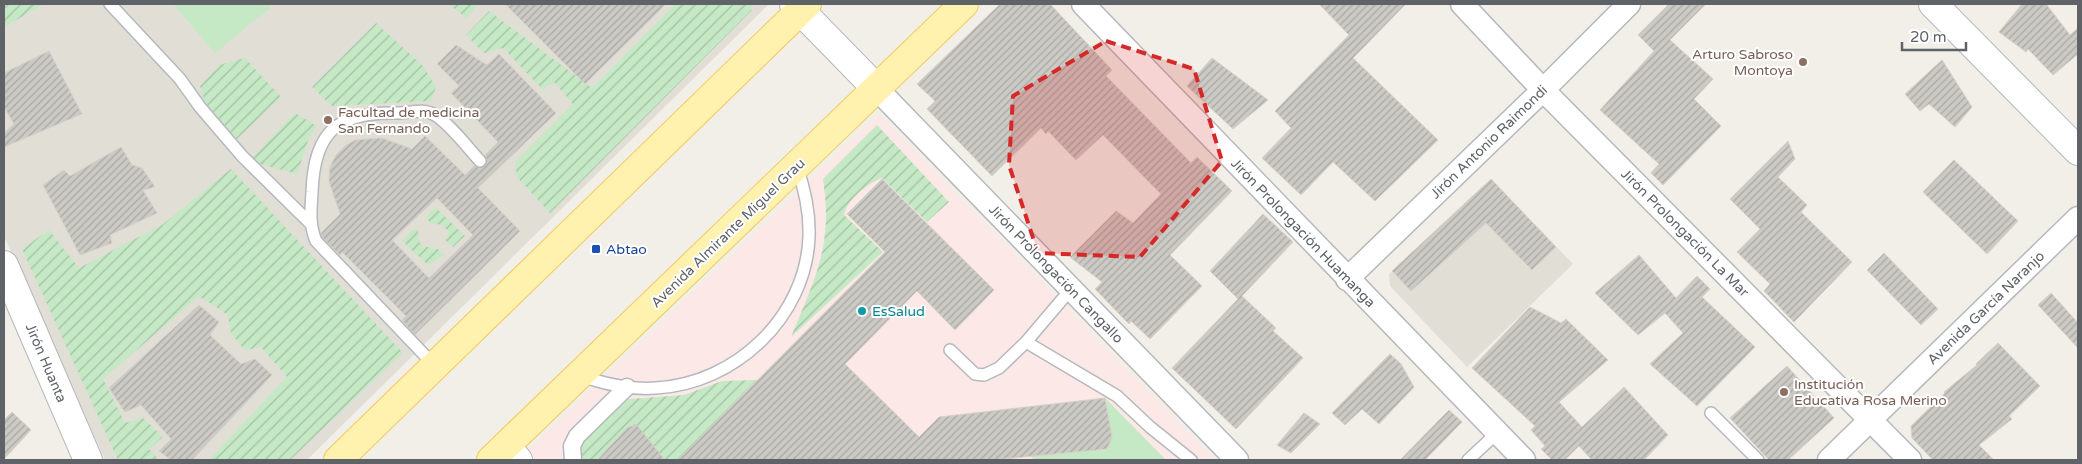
<svg xmlns="http://www.w3.org/2000/svg" width="2082" height="464" font-family="'Varela Round',sans-serif">
	<style>
		.education { fill: #e1ded6 }
		.medical { fill: #fce8e6 }
		.grass { fill: #c5e8c5 }
		.garden { fill: url(#garden-furrows) }
		.building { fill: url(#building-hatch); stroke: #d6d1c6; fill-rule: evenodd }
		.lines { fill: none; stroke-linecap: round; stroke-linejoin: round }
		.service-casing { stroke: #b5b8bc; stroke-width: 14 }
		.pedestrian-casing { stroke: #b5b8bc; stroke-width: 19 }
		.minor-casing { stroke: #b5b8bc; stroke-width: 25 }
		.tertiary-casing { stroke: #b5b8bc; stroke-width: 30 }
		.primary-casing { stroke: #f2c960; stroke-width: 30 }
		.service { stroke: #fff; stroke-width: 11 }
		.pedestrian { stroke: #fff; stroke-width: 16 }
		.minor { stroke: #fff; stroke-width: 22 }
		.tertiary { stroke: #fff; stroke-width: 28 }
		.primary { stroke: #fff2af; stroke-width: 28 }
		.marked { fill: #d62828; fill-opacity: 0.2; stroke: #d62828; stroke-width: 4; stroke-dasharray: 10 6; stroke-linejoin: round }
		.education-dot { fill: #8d6e63; stroke: #fff; stroke-width: 2 }
		.transit-dot { fill: #1a4fb4; stroke: #fff; stroke-width: 2 }
		.culture-dot { fill: #0f9aa8; stroke: #fff; stroke-width: 2 }
		.labels { text-anchor: middle; dominant-baseline: central; stroke-width: 4; stroke-linejoin: round; paint-order: stroke }
		.education-label { font-size: 14px; fill: #785e54; stroke: #fff; text-anchor: start }
		.street-label { font-size: 14px; fill: #5f6368; stroke: #fff }
		.transit-label { font-size: 14px; fill: #164399; stroke: #fff; text-anchor: start }
		.culture-label { font-size: 14px; fill: #0d838f; stroke: #fff; text-anchor: start }
	</style>
	<defs>
		<pattern id="garden-furrows" width="10" height="10" patternUnits="userSpaceOnUse" patternTransform="scale(1.25)"><rect width="10" height="10" fill="#c5e8c5"/><path d="M-1 1l2-2M0 10L10 0M9 11l2-2" fill="none" stroke="#a3c0a4"/></pattern>
		<pattern id="building-hatch" width="6" height="6" patternUnits="userSpaceOnUse" patternTransform="scale(1.25)"><rect width="6" height="6" fill="#cccac5"/><path d="M-1 1l2-2M0 6l6-6M5 7l2-2" fill="none" stroke="#a9a8a4"/></pattern>
	</defs>
	<rect width="100%" height="100%" fill="#f1efe8"/>
	<path class="education" d="M4 4H769L307 460H105L4 236Z
		M1491 179 1573 264 1467 367 1390 286 1389 274Z"/>
	<path class="medical" d="M879 114 1215 460H531L524 454Z"/>
	<path class="grass" d="M173 4H268L271 7 215 53Z
		M1105 398 1166 460H1034L1031 456 1107 449 1112 438Z"/>
	<path class="garden" d="M4 4H44L4 27Z
		M449 4H479L466 18Z
		M675 4H751L752 10 550 213 517 177 515 162 573 104 554 82 543 90 503 48 484 53 466 35 489 11 592 88Z
		M376 23 423 66 436 87 431 101 332 106 312 87Z
		M245 58 281 97 237 139 205 102 200 86 219 65Z
		M295 113 317 126 309 138 297 174 249 161Z
		M877 125 949 202 927 222 882 178C869 182 846 201 844 215L883 252 791 337C816 276 833 246 823 179Z
		M231 169 403 353 290 460H209L287 377 261 347 245 350 231 334 228 315 199 296 103 379 125 423 143 418 163 437 149 449 159 460H118L22 249 49 230 79 268 162 225Z
		M435 207 465 236 453 247 445 240 449 233 443 225 430 223 426 217Z
		M418 229V239L422 246 438 249 444 255 428 265 402 241 412 230Z
		M757 380 678 460H665L638 427 600 457 603 460 581 459 580 445 585 437 629 399 684 395 722 381Z"/>
	<path class="building" d="M505 4H666L585 84Z
		M1000 4H1050L1112 70 1106 76 1191 163 1197 157 1232 191 1170 255 1202 286 1150 339 1131 321 1129 324 1095 289 1102 282 1070 257 1116 211 1133 223 1161 194 1103 135 1076 160 1048 131 1046 134 1041 128 992 176 927 109 935 101 917 84Z
		M1319 4H1406L1353 58 1438 140 1375 201 1333 162 1301 195 1262 158 1291 128 1275 111 1349 35Z
		M1669 4H1706L1670 40 1713 79 1694 99 1721 126 1663 185 1651 173 1659 164 1600 110 1654 51 1638 35Z
		M2022 4H2046L2070 35 2078 28V54L2053 75 2028 49 2026 52 1999 32Z
		M456 45 487 65 499 54 556 113 478 188 520 231 415 335 402 320 406 316 342 252 340 255 322 237 321 233 340 214 329 181 330 167 336 155 345 146 355 140 382 138 412 149 425 136 465 175 474 166 481 168 485 166 487 160 485 155 498 142 451 93 459 86 437 64ZM437 198 473 235 429 278 392 240Z
		M49 51 82 114 4 147V133L14 124 4 107V73Z
		M1212 58 1268 100 1233 129 1187 86Z
		M1942 60 1972 107 1955 127 1929 104 1920 111 1905 94Z
		M1788 141 1795 159 1778 177 1807 205 1801 212 1852 262 1794 322 1764 291 1770 284 1737 252 1760 229 1730 199Z
		M121 147 132 165 142 168 155 187 143 190 157 213 110 235 112 243 80 255 43 185 64 170 70 176Z
		M1954 160 2018 221 1987 254 1923 192Z
		M882 179 994 290 955 330 917 291 845 364 919 437 939 417 1105 398 1112 438 1107 449 993 460H678L885 252 847 214Z
		M1491 179 1556 247 1532 270 1486 223 1411 291 1392 271Z
		M1263 214 1293 242 1242 296 1276 328 1273 331 1303 358 1236 429 1172 368 1238 299 1210 271Z
		M1884 253 1938 309 1921 325 1867 270Z
		M1639 255 1676 298 1697 276 1710 289 1702 297 1755 347 1697 406 1650 364 1683 333 1665 313 1638 335 1595 293Z
		M2051 293 2078 323V348L2038 305Z
		M199 305 219 322 210 335 241 364 255 359 272 375 192 460H171L159 451 171 439 141 405 125 412 109 388Z
		M1530 307 1561 323 1566 319 1608 360 1559 402 1582 427 1624 387 1668 435 1644 460H1592L1579 446 1565 460H1552L1541 449 1545 446 1531 430 1535 426 1472 368Z
		M1998 343 2040 386 2009 416 2012 419 1979 445 1994 460H1933L1912 438 1911 426 1945 393 1944 392 1977 365 1976 364Z
		M1390 354 1401 364 1414 387 1379 424 1362 409 1345 425 1332 413Z
		M1787 366 1834 418 1788 460H1769L1730 418Z
		M1449 410 1462 422 1425 460H1400Z
		M12 412 31 430 4 459V420Z
		M1304 413 1320 424 1291 453 1277 445Z
		M636 424 665 460H597L627 428Z"/>
	<g class="lines">
		<g class="service-casing">
			<path id="service" d="M110 4 180 79 200 107 242 156 311 224
				M1026 342 1117 396 1150 427 1191 460
				M950 350 975 374 984 375 999 368 1026 342 1071 289
				M434 365 316 241C309 225 311 209 312 192 314 131 338 111 398 113 410 113 423 108 435 115 450 124 468 148 480 161
				M581 376C606 384 630 390 656 388 735 384 806 317 809 237 810 212 805 190 797 167
				M1711 413 1758 460
				M1468 460 1497 433"/>
		</g>
		<g class="pedestrian-casing">
			<path id="pedestrian" d="M573 460 572 446 577 436 627 387"/>
		</g>
		<g class="minor-casing">
			<path id="minor" d="M1083 4 1524 460
				M1462 4 1543 90 1910 460
				M876 88 1237 460
				M1347 279 1543 90 1629 4
				M1829 460 2078 218"/>
		</g>
		<g class="tertiary-casing">
			<path id="tertiary" d="M794 4 876 88
				M1933 4 2078 151
				M4 265 88 460
				M506 446 518 460"/>
		</g>
		<g class="primary-casing">
			<path id="primary" d="M338 460 807 4
				M491 460 964 4"/>
		</g>
		<use href="#service" class="service"/>
		<use href="#pedestrian" class="pedestrian"/>
		<use href="#minor" class="minor"/>
		<use href="#tertiary" class="tertiary"/>
		<use href="#primary" class="primary"/>
	</g>
	<path class="marked" d="M1106 41 1194 69 1222 161 1140 257 1038 253 1009 165 1013 96Z"/>
	<g class="education-dot">
		<circle cx="1803" cy="62" r="5"/>
		<circle cx="328" cy="120" r="5"/>
		<circle cx="1784" cy="392" r="5"/>
	</g>
	<rect class="transit-dot" x="591" y="244" width="10" height="10" rx="2.5"/>
	<circle class="culture-dot" cx="862" cy="311" r="5"/>
	<g class="labels">
		<g class="education-label">
			<text x="1793" y="54" text-anchor="end">Arturo Sabroso<tspan x="1793" dy="16">Montoya</tspan></text>
			<text x="338" y="112">Facultad de medicina<tspan x="338" dy="16">San Fernando</tspan></text>
			<text x="1794" y="384">Institución<tspan x="1794" dy="16">Educativa Rosa Merino</tspan></text>
		</g>
		<g class="street-label">
			<text transform="translate(1489 142) rotate(-44)">Jirón Antonio Raimondi</text>
			<text transform="translate(728 233) rotate(-44)">Avenida Almirante Miguel Grau</text>
			<text transform="translate(1303 233) rotate(46)">Jirón Prolongación Huamanga</text>
			<text transform="translate(1685 233) rotate(45)">Jirón Prolongación La Mar</text>
			<text transform="translate(1056 274) rotate(46)">Jirón Prolongación Cangallo</text>
			<text transform="translate(1986 308) rotate(-44)">Avenida García Naranjo</text>
			<text transform="translate(46 363) rotate(67)">Jirón Huanta</text>
		</g>
		<g class="transit-label">
			<text x="606" y="249">Abtao</text>
		</g>
		<g class="culture-label">
			<text x="872" y="311">EsSalud</text>
		</g>
	</g>
	<rect width="2082" height="464" fill="none" stroke="#5f6368" stroke-width="10"/>
	<path d="M1902 42v8h64v-8" fill="none" stroke="#5f6368" stroke-width="2.5"/>
	<text x="1910" y="42" font-size="15" fill="#5f6368" stroke="#ffffff" stroke-width="4" paint-order="stroke">20 m</text>
</svg>
